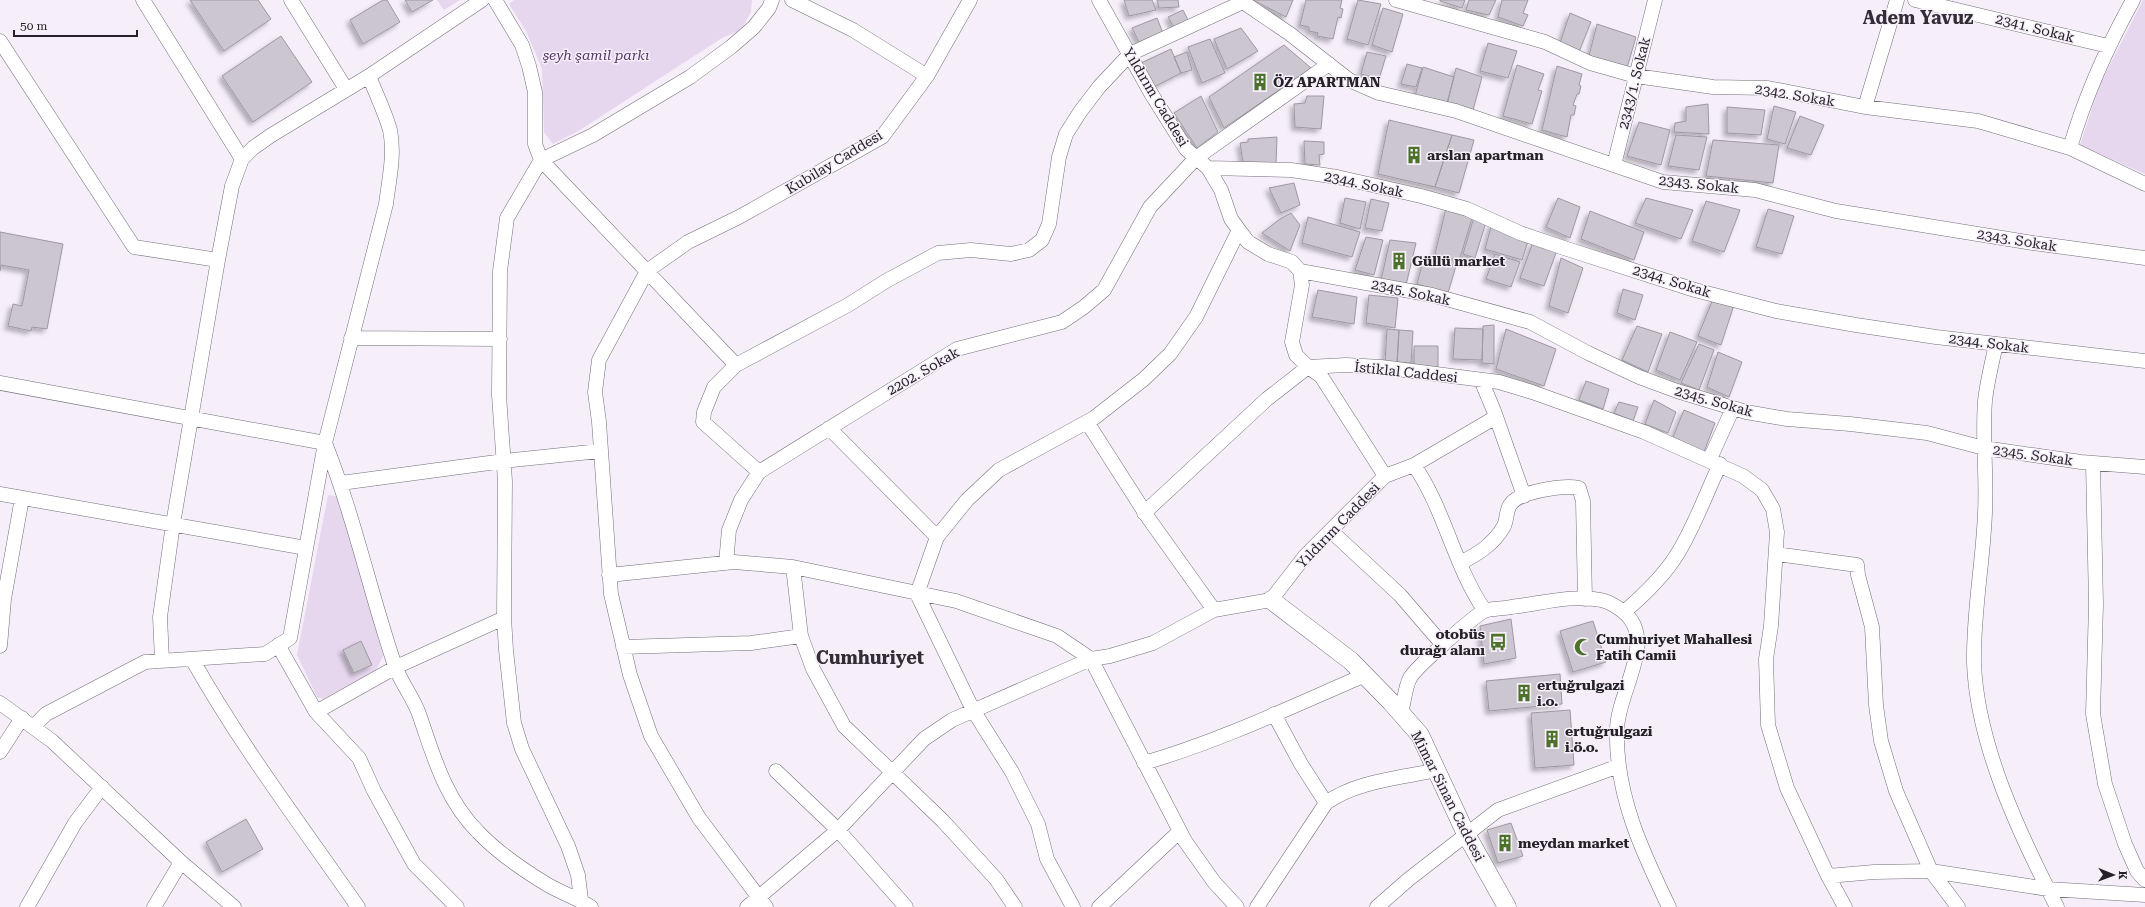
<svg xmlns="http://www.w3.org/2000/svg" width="2145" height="907" font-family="'Roboto Serif',serif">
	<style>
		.green { fill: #e6d7ef }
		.building { fill: #ccc6d0; stroke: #9e98a2; filter: url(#shadow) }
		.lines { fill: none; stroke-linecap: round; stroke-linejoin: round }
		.minor-casing { stroke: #746e78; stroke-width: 15 }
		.tertiary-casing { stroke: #746e78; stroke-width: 19 }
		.minor { stroke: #fff; stroke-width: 14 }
		.tertiary { stroke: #fff; stroke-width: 18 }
		.labels { text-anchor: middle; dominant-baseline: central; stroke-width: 3; stroke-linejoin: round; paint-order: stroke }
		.street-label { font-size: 14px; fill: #242226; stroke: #f6effa }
		.park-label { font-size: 14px; font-style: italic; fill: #553965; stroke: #f6effa }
		.poi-label { font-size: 14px; font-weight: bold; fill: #242226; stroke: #f6effa; text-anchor: start }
		.district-label { font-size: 18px; font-weight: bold; fill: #332e36; stroke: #f6effa }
	</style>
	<defs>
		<filter id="shadow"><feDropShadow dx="-3.5" dy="3.5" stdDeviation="2" flood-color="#0004"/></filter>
	</defs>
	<rect width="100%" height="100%" fill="#f6effa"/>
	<path class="green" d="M437 0H460L444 10Z
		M514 0H752L751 12 741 30 722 38 580 130 553 144 544 132 542 69 526 31 509 4Z
		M2143 0H2145V174L2080 145 2099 86Z
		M328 495 340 497 383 656 376 670 323 699 317 697 297 655Z"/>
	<path class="building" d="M190 0H258L271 19 224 51Z
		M383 0H387L400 22 363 44 350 20Z
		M405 0H433L412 12Z
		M1124 0H1152L1156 10 1129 16Z
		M1157 0H1178L1179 7 1159 8Z
		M1253 0H1293L1286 17Z
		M1306 0H1342L1340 8 1343 9 1341 18 1338 17 1333 39 1317 36 1318 33 1309 31V27L1300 25Z
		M1358 0 1381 4 1368 45 1347 39Z
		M1440 0H1465L1462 8 1440 1Z
		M1469 0H1496L1489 15 1466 10Z
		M1502 0H1528L1523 13 1528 15 1523 26 1498 17Z
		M1383 8 1403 14 1392 52 1372 45Z
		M1183 10 1190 24 1176 31 1168 17Z
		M1570 13 1591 22 1579 52 1560 43Z
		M1157 18 1163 33 1139 42 1132 28Z
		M1597 24 1636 37 1627 68 1589 56Z
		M1241 28 1258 51 1227 69 1214 39Z
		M281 36 312 82 253 122 222 76Z
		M1210 39 1225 73 1202 83 1188 47Z
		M1488 43 1517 51 1508 78 1480 71Z
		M1284 45 1311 68 1224 128 1209 97Z
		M1171 49 1181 73 1154 87 1141 63Z
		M1187 52 1192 70 1181 73 1174 57Z
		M1367 52 1386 56 1379 79 1361 74Z
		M1407 64 1422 68 1416 87 1401 84Z
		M1517 65 1544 74 1538 90 1542 91 1532 124 1503 116Z
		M1557 66 1582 74 1579 85 1581 86 1579 94H1577L1573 105 1576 106 1574 115H1571L1567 137 1542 130Z
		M1423 67 1454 77 1447 104 1415 96Z
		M1456 68 1482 77 1473 110 1447 104Z
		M1201 96 1218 132 1197 148 1174 113Z
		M1307 96H1324L1321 129 1295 127 1294 104 1305 103Z
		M1708 104 1709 134 1674 132 1675 123 1686 121V107Z
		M1774 106 1796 112 1785 144 1767 139Z
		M1727 107 1765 110 1761 135 1727 133Z
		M1800 116 1824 125 1811 155 1787 148Z
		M1389 120 1452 135 1435 187 1378 174Z
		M1639 122 1670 130 1661 165 1627 156Z
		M1452 135 1474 140 1459 193 1435 187Z
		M1676 135 1707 137 1699 170 1668 166Z
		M1277 137 1276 164 1243 162 1240 143 1248 142V139Z
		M1713 140 1779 145 1773 183 1706 176Z
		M1304 141 1324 142V154L1319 155 1320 165 1305 164Z
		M1294 183 1300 205 1281 213 1269 188Z
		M1345 198 1366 202 1360 229 1340 223Z
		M1558 198 1580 207 1570 238 1546 227Z
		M1646 198 1693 210 1681 239 1635 223Z
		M1371 199 1389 203 1382 231 1365 228Z
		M1706 201 1740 210 1724 252 1692 241Z
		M1446 208 1473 215 1459 261 1435 254Z
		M1768 209 1794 216 1782 254 1756 247Z
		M1590 211 1644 232 1634 260 1581 239Z
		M1291 213 1300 225 1290 251 1262 233 1280 219Z
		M1308 217 1360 232 1352 257 1302 243Z
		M1474 217 1486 222 1475 258 1463 254Z
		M1492 223 1529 238 1522 260 1485 249Z
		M0 232 63 244 47 329 32 327 31 331 8 326 13 304 22 306 29 270 1 265 0 271Z
		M1366 237 1383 240 1374 275 1355 270Z
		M1390 240 1416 243 1406 285 1381 280Z
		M1533 242 1557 250 1544 286 1520 278Z
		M1495 254 1520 262 1511 287 1486 279Z
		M1424 257 1456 266 1448 293 1417 284Z
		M1561 258 1583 268 1568 313 1549 306Z
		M1623 289 1643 295 1635 320 1617 313Z
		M1318 290 1357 297 1354 324 1312 317Z
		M1369 295 1398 298 1395 328 1366 323Z
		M1713 299 1734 305 1721 345 1698 336Z
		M1494 325V364L1482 363 1483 326Z
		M1637 326 1662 334 1648 372 1622 360Z
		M1455 328 1483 329 1482 360 1453 359Z
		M1387 329 1399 330 1397 364 1385 363Z
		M1506 329 1556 349 1544 386 1496 369Z
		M1399 330 1413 331 1411 363 1397 362Z
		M1670 332 1697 342 1680 380 1656 370Z
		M1699 344 1714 350 1699 390 1681 383Z
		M1414 346H1438V367H1414Z
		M1718 352 1742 362 1729 397 1707 387Z
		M1586 381 1609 389 1603 409 1579 400Z
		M1654 400 1676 412 1668 433 1645 424Z
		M1619 402 1638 407 1633 421 1614 413Z
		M1684 410 1715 423 1704 452 1673 437Z
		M1511 619 1516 658 1484 664 1480 626Z
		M1593 621 1606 662 1573 672 1560 631Z
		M361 641 372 665 354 673 343 650Z
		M1560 674 1562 704 1489 711 1486 681Z
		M1570 710 1574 765 1535 768 1531 713Z
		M246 819 263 849 222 872 206 842Z
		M1511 823 1523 856 1498 863 1487 830Z"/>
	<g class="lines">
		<g class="minor-casing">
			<path id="minor" d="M143 0 242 159
				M291 0 346 89
				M495 0 522 45 529 66 535 92V144L541 160 736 365
				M792 0 853 30 927 76
				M1099 0 1152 95 1186 149 1208 168 1221 190 1231 219 1239 230 1248 242 1268 254 1292 262 1300 271 1302 285 1292 342 1296 355 1308 367 1321 376 1385 476
				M1240 0 1290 34 1349 80 1379 93 1456 111 1663 182 1755 190 1836 211 2033 243 2145 258
				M1396 0 1545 42 1590 63 1636 76 1713 87 1768 88 1865 107 1978 121 2070 148 2145 184
				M1915 0 2108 46
				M0 41 134 247 218 260
				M1865 107 1897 0
				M2070 148C2085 96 2107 47 2133 0
				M1614 165 1655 0
				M1208 168 1291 170 1337 177 1421 196 1467 209 1520 233 1564 248 1695 290 1776 311 1856 325 1936 337 2145 361
				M1300 271 1432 295 1530 322 1588 353 1639 377 1677 391 1746 412 1787 419 1850 424 1927 433 1984 448 2081 462 2145 467
				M351 338 500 339
				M1996 344C1992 363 1987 382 1985 401 1982 438 1987 475 1985 513 1983 563 1973 613 1974 663 1977 745 2020 835 2057 907
				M1481 380 1494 411 1524 496
				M0 383 325 443
				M1087 422 1149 519 1214 610
				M829 428 937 537
				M325 443C354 516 370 592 395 666 401 683 413 697 419 714 434 757 445 799 478 832 498 853 523 870 548 885 562 893 577 898 591 907
				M1709 461 1733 408
				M2093 463 2096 604 2093 714 2105 784 2125 844 2137 871 2145 880
				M1414 465C1445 510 1454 566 1485 611
				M759 472 703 422 704 412 714 387 736 365 848 305 886 281 938 253 971 250 1011 254 1029 250 1042 240 1049 224 1059 157 1066 134 1080 112 1099 87 1130 54 1243 2
				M341 483 504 461 600 451
				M0 494 306 548
				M1144 513 1267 399 1308 367 1346 365 1381 367 1499 382 1532 392 1644 432 1743 476 1762 490 1773 509 1777 532 1771 626 1766 659 1768 725 1787 788 1828 876 1845 907
				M1331 531 1400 595 1443 645
				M1776 554 1857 565 1858 575 1872 627 1876 705 1881 741 1896 791 1931 871 1958 907
				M726 563 729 530 741 500 759 472 957 349 1062 322 1084 307 1104 290 1150 207 1196 158 1329 64
				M1460 563C1478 554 1494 544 1504 526 1507 520 1506 511 1510 505 1518 491 1565 485 1579 488L1583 501 1585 599
				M793 567 801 636 813 669 844 726 943 821 996 879 1015 907
				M609 575 734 562 793 567 956 601 1057 636 1091 659 1185 841 1214 882 1237 907
				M1624 612C1644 595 1664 576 1678 553 1695 525 1706 494 1720 464
				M278 645 316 712 359 758 374 791 414 864 457 907
				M0 646 4 599 22 498
				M623 647 751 643 801 636
				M192 659C241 746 301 825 358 907
				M162 660 160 617 173 524 218 260 232 186 242 159 253 148 270 136 369 76 482 0
				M0 703 52 741 181 862 234 907
				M316 712 396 667 504 618
				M1401 713C1404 703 1405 687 1410 678 1416 667 1473 617 1484 611 1491 608 1503 609 1511 607 1539 604 1573 594 1601 600 1611 602 1626 612 1631 620 1651 649 1618 694 1617 729 1615 794 1642 851 1669 907
				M1274 714 1301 764 1326 803
				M33 727 46 714 145 662 265 654 290 638 325 443 386 204C389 180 395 154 390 130 385 112 376 94 369 76
				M0 752 22 718
				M1144 763C1220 741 1293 706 1365 675
				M776 771 838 830 906 907
				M1828 876 1874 872 1931 871 2048 889 2145 895
				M581 900 578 875 568 846 522 749 514 723 506 650 504 618 505 481 499 395 500 271 507 218 541 160 593 135 690 77 731 47 754 27 769 8 772 0
				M27 907 75 823 102 787
				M154 907 181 862
				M747 907 838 830 924 739 952 720 1091 659 1110 656 1153 643 1214 610 1271 600 1305 556 1385 476 1414 465 1496 417
				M766 907 699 818 651 736 630 675 611 594 599 422 595 392 599 360 647 271 688 242 739 217 882 137 927 76 970 0
				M1073 907 1047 859 1038 824 1012 772 973 710 917 594 937 537 967 500 999 470 1094 418 1144 379 1170 354 1196 317 1239 230
				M1099 907 1180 831
				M1257 907 1326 803C1356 781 1401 778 1437 770
				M1377 907 1409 879 1498 810 1619 766"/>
		</g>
		<g class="tertiary-casing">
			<path id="tertiary" d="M1271 600 1351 661 1391 702 1420 735 1466 834 1507 907"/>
		</g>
		<use href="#minor" class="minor"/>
		<use href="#tertiary" class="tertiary"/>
	</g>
	<defs>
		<g id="building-bare" transform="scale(1.38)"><path d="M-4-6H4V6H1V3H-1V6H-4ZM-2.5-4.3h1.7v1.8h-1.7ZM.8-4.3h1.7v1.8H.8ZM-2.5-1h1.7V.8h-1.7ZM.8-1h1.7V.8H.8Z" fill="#4c712b" stroke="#f6effa" stroke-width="2.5" paint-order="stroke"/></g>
		<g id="bus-bare" transform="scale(1.38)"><path d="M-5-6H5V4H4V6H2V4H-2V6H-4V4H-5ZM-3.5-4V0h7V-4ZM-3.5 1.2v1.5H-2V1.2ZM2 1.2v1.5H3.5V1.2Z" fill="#4c712b" stroke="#f6effa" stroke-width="2.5" paint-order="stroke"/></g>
		<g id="mosque-bare" transform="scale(1.38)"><path d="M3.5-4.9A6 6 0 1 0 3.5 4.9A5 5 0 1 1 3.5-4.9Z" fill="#4c712b" stroke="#f6effa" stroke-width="2.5" paint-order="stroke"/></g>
	</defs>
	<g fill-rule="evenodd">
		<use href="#building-bare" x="1260" y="82"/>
		<use href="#building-bare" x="1414" y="155"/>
		<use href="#building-bare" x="1399" y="261"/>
		<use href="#bus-bare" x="1498" y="642"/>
		<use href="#mosque-bare" x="1583" y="647"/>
		<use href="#building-bare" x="1524" y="693"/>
		<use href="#building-bare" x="1552" y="739"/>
		<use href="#building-bare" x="1505" y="843"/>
	</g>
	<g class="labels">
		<g class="street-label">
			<text transform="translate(2035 28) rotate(14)">2341. Sokak</text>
			<text transform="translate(1634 83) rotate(-76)">2343/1. Sokak</text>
			<text transform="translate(1795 95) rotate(9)">2342. Sokak</text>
			<text transform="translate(1156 97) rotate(59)">Yıldırım Caddesi</text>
			<text transform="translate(834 162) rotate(-31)">Kubilay Caddesi</text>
			<text transform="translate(1364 184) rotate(12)">2344. Sokak</text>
			<text transform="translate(1699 184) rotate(6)">2343. Sokak</text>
			<text transform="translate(2017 240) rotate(9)">2343. Sokak</text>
			<text transform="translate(1672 281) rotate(17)">2344. Sokak</text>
			<text transform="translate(1411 292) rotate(12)">2345. Sokak</text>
			<text transform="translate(1989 343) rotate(7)">2344. Sokak</text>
			<text transform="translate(923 371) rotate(-30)">2202. Sokak</text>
			<text transform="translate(1406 372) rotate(6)">İstiklal Caddesi</text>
			<text transform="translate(1714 401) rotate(16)">2345. Sokak</text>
			<text transform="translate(2033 455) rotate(8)">2345. Sokak</text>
			<text transform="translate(1338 525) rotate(-46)">Yıldırım Caddesi</text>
			<text transform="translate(1448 796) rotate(63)">Mimar Sinan Caddesi</text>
		</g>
		<g class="park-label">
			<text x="596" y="55">şeyh şamil parkı</text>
		</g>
		<g class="poi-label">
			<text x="1273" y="82">ÖZ APARTMAN</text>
			<text x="1427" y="155">arslan apartman</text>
			<text x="1412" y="261">Güllü market</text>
			<text x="1485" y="634" text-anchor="end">otobüs<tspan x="1485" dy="16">durağı alanı</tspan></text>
			<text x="1596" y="639">Cumhuriyet Mahallesi<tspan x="1596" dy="16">Fatih Camii</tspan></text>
			<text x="1537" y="685">ertuğrulgazi<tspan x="1537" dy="16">i.o.</tspan></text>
			<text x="1565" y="731">ertuğrulgazi<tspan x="1565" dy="16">i.ö.o.</tspan></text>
			<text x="1518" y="843">meydan market</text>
		</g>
		<g class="district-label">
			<text x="1918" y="17">Adem Yavuz</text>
			<text x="870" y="657">Cumhuriyet</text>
		</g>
	</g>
	<g transform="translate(2113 875) rotate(91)" stroke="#f6effa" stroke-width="3" paint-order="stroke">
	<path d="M0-3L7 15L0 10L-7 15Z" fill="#242226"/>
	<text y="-6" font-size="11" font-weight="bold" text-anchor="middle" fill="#242226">K</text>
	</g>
	<path d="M14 30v6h123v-6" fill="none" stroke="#242226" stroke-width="2"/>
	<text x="20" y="30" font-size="12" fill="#242226" stroke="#f6effa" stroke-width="3" paint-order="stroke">50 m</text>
</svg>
